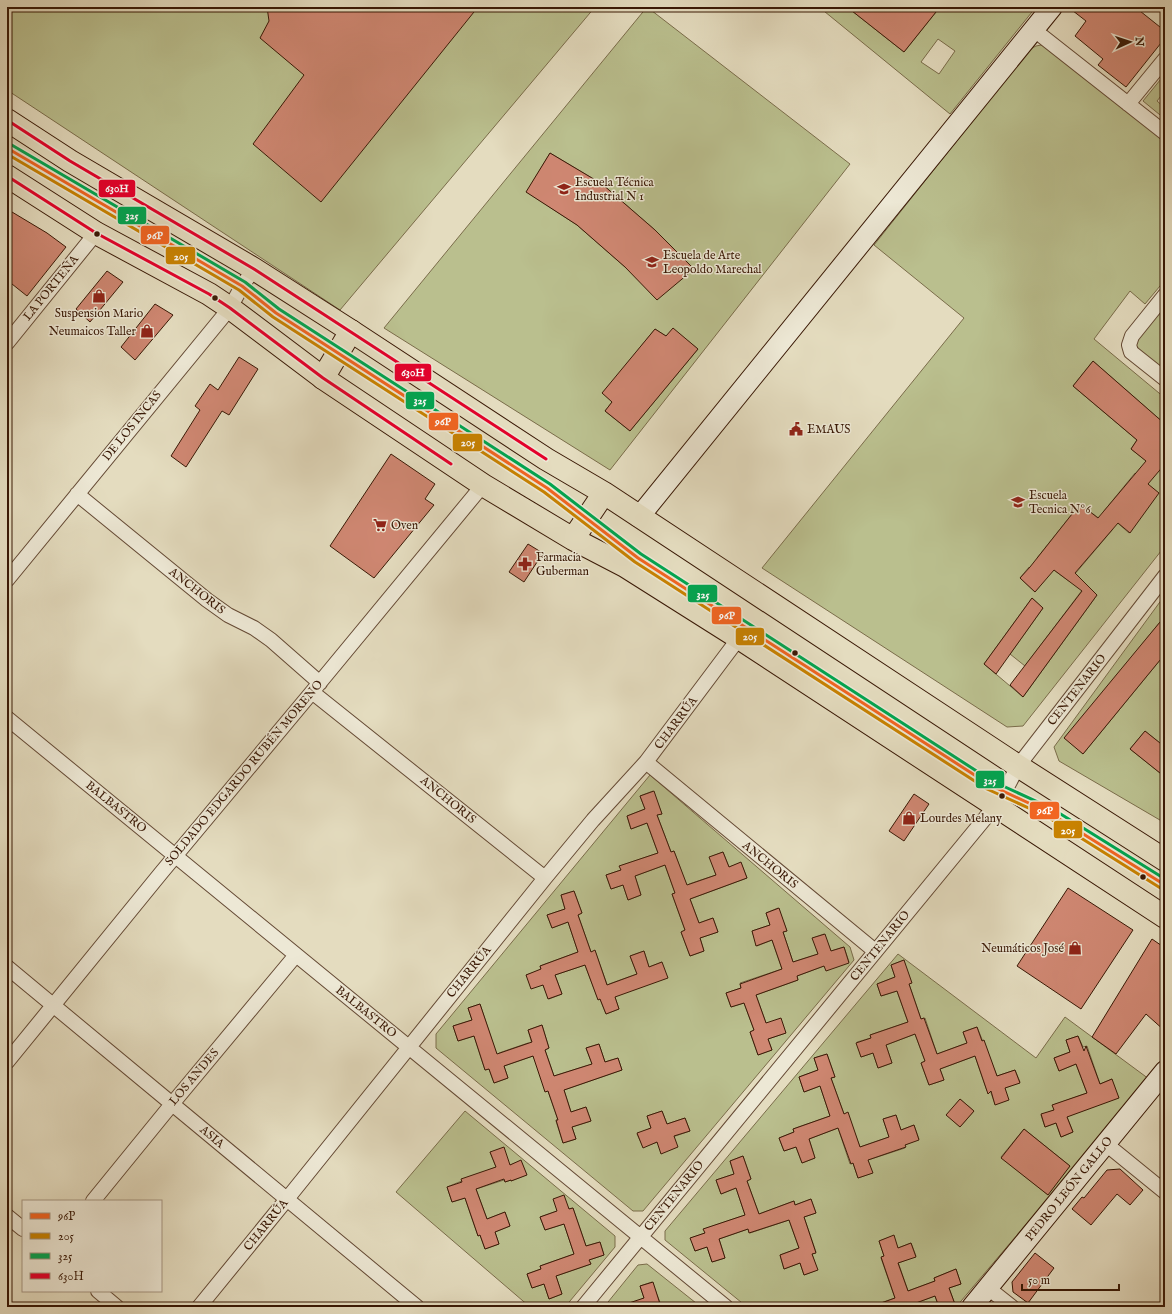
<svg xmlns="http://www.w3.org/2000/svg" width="1172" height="1314" font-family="'IM FELL English',serif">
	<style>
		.green { fill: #babf8e; stroke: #7a6c4a; fill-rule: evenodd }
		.building { fill: #cf8772; stroke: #391805 }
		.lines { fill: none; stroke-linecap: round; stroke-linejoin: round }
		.street-casing { stroke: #644934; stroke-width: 16 }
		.secondary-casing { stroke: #391805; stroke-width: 22 }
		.primary-casing { stroke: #391805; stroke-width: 24 }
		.highway-casing { stroke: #391805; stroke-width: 24 }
		.street { stroke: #ede8d5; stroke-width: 14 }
		.secondary { stroke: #ede8d5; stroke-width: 20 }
		.primary { stroke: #e4dcbf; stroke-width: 22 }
		.highway { stroke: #e4dcbf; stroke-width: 22 }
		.bus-1-casing { stroke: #ede8d5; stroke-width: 6 }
		.bus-2-casing { stroke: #ede8d5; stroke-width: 6 }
		.bus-3-casing { stroke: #ede8d5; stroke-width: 6 }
		.bus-4-casing { stroke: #ede8d5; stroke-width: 6 }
		.bus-1 { stroke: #f26522; stroke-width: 3 }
		.bus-2 { stroke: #c88201; stroke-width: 3 }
		.bus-3 { stroke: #00a651; stroke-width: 3 }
		.bus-4 { stroke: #e4002b; stroke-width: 3 }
		.bus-dot { fill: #391805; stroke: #ede8d5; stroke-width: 1.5 }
		.labels { text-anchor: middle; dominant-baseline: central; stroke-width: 3; stroke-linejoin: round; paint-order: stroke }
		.poi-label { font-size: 12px; fill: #391805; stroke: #ede8d5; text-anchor: start }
		.street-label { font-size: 12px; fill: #391805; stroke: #ede8d5 }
		.line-badge { stroke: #ede8d5; stroke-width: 1.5 }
		.badge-label { font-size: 11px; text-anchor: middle; font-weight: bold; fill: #fff }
	</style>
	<rect width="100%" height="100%" fill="#e4dcbf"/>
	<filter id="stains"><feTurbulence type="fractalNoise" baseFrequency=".005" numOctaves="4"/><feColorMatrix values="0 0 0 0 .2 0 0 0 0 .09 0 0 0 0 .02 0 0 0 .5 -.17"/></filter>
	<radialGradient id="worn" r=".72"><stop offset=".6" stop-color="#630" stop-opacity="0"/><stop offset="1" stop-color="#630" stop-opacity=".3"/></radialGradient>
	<path class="green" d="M7 7H595L340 310 7 90Z
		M647 7 850 164 610 470 384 328ZM550 153 602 184 655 230 693 269 625 267 577 225 527 192ZM655 329 666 336 673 329 698 349 630 431 605 411 612 402 603 393Z
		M819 7H847L904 52 940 7H985L989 10 992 7H1036L950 114ZM938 39 955 51 939 74 921 62Z
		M1041 45 1047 47 1165 141V280L1145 304 1130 291 1094 339 1165 398V424L1093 361 1073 386 1137 440 1131 449 1159 471 1164 466 1165 467V546L1023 726 1007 727 762 568 964 318 874 245 1030 49 1036 46ZM1135 473 1158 493 1129 533 1104 511ZM1080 504 1113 529 1069 581 1037 558ZM1029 567 1044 581 1035 592 1020 578ZM1086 585 1097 595 1023 697 984 664 1032 598 1043 608 1010 654 1025 666Z
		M1165 74V91L1157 101 1165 108V119L1143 101Z
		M1165 304V373L1143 355 1136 345 1139 335Z
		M1165 595V616L1065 738 1083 754 1165 654V747L1145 731 1130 749 1165 777V823L1059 761 1054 747Z
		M650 775 850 947 854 960 643 1211H633L436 1048V1034ZM653 791 662 814 657 815 671 852 674 851 687 887 689 884 716 875 710 857 723 852 729 867 741 863 747 878 690 899 699 923 713 918 718 932 700 938 704 951 690 956 681 932 685 930 672 894 675 893 665 865 635 876 641 895 628 900 623 885 611 889 606 875 621 870 620 866 658 853 647 823 631 829 627 816 645 809 640 796ZM574 891 582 913 578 915 591 952 595 951 608 987 609 984 637 974 630 956 644 951 649 967 662 962 615 997 619 1009 606 1014 600 999H598L585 965 555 975 562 994 549 999 543 985 526 975 541 970 540 966 578 952 568 922 552 928 547 915 565 909 561 895ZM778 908 787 931 783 932 793 962 818 954 813 938 824 934 831 951 844 947 849 962 824 966 797 976 798 980 756 995 766 1023 786 1033 768 1039 772 1050 758 1055 750 1032 754 1030 744 1003 731 1007 726 993 741 988 740 983 782 969 772 940 757 946 752 931 770 925 766 913ZM480 1004 497 1056 499 1055V1053L528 1043 532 1044 528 1030 542 1025 549 1048 545 1050 554 1076 592 1064 586 1048 599 1044 605 1062 618 1058 622 1070 564 1090 571 1112 586 1107 591 1121 572 1127 576 1139 563 1143 556 1121 558 1120 548 1091 533 1056 504 1066 508 1078 494 1083 489 1069 485 1070 474 1036 458 1041 453 1026 472 1020 468 1008ZM662 1111 667 1124 685 1118 690 1131 643 1147 637 1134 651 1128 647 1116Z
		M898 954 1036 1058 1065 1017 1149 1079 956 1307 949 1288 961 1284 956 1269 934 1278 935 1281 908 1291 898 1262H901L916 1256 911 1243 898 1248 893 1236 879 1241 884 1256 881 1258 895 1298 869 1307H823L822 1306 818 1307H747L665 1240V1231ZM904 960 909 984 921 1019 925 1018 937 1054 967 1043 963 1032 977 1027 997 1076 1015 1070 1020 1082 1005 1088 995 1104 990 1090 987 1091 975 1056 940 1069 944 1080 929 1085 921 1063 925 1061 915 1034 886 1045 892 1063 878 1068 873 1053 861 1057 857 1042 871 1038 870 1035 908 1022 897 991 881 996 877 984 895 977 891 965ZM1078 1036 1083 1047 1087 1046 1100 1084 1112 1079 1067 1117 1073 1132 1061 1137 1056 1123 1045 1127 1041 1115 1054 1110 1053 1105 1087 1093 1076 1064 1059 1071 1054 1058 1070 1052 1066 1040ZM827 1054 835 1077 831 1078 844 1114 847 1113 860 1147 889 1137 883 1119 896 1115 901 1130 914 1125 919 1139 905 1145V1148L868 1160 872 1173 858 1178 853 1163 850 1164 838 1128 809 1139 815 1158 802 1163 796 1147 784 1151 779 1138 794 1132 793 1129 830 1116 820 1086 804 1092 799 1077 818 1070 814 1058ZM960 1099 974 1111 960 1127 947 1115ZM1024 1129 1070 1166 1047 1194 1001 1157ZM743 1156 751 1179 747 1181 759 1214 794 1201 795 1205 811 1199 816 1213 804 1217 816 1252 812 1254 817 1270 804 1275 800 1263 784 1269 780 1255 799 1248 789 1220 750 1233 748 1229 719 1239 725 1258 712 1262 707 1247 695 1251 691 1238 705 1233 704 1229 745 1215 736 1188 721 1194 716 1180 734 1174 730 1161Z
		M465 1111 615 1236V1247L565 1307H530L396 1192ZM490 1152 510 1165 521 1161 526 1175 511 1181V1180L505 1182 504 1180 476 1189 487 1219 505 1212 510 1226 495 1232 499 1244 485 1249 480 1235 478 1236 465 1198 452 1202 447 1187 496 1167ZM573 1208 586 1246 600 1242 604 1255 589 1260 591 1264 556 1276 562 1294 549 1299 544 1284 532 1288 527 1274 541 1269 540 1266 574 1254 564 1224 545 1230 540 1217 557 1211Z
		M647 1264 701 1307H656L661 1305 652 1282 640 1286 644 1298 625 1307H604L638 1265Z
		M935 1296 939 1307H910V1305Z"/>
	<path class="building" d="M267 7H478L321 202 253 144 304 75 260 38 269 21Z
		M847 7H940L904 52Z
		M1068 7H1135L1165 31V38L1126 87 1098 65 1103 59 1075 36 1086 21Z
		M550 153 602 184 655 230 694 269 657 300 625 267 577 225 526 192Z
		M12 212 47 233 66 247 27 296 7 280V218Z
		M107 271 123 282 90 322 76 309Z
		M155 304 173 315 135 360 121 347Z
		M673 328 698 349 630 431 605 411 612 402 602 393 655 329 666 336Z
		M239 357 258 369 229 415 222 411 186 467 171 456 200 410 195 406 210 384 218 390Z
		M1093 361 1165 424V464L1148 484 1159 493 1130 533 1118 523 1075 573 1097 595 1023 697 1010 685 1082 591 1054 570 1035 592 1020 578 1030 567 1080 504 1098 518 1146 461 1131 449 1137 440 1073 386Z
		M391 454 435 484 425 499 434 505 374 578 330 546Z
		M528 544 541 552V556L524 582 509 572Z
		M1032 598 1043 608 996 674 984 664Z
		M1165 616V654L1083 754 1064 738Z
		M1145 731 1165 747V777L1130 749Z
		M654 791 662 814 657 815 671 852 674 851 687 885 716 875 709 857 723 852 729 867 741 862 747 878 690 899 699 923 713 918 718 932 700 938 704 951 690 956 681 932 685 930 672 894 675 893 665 865 635 876 641 895 628 900 623 885 611 889 606 875 621 870 619 866 658 853 647 823 631 829 627 816 645 809 640 796Z
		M914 794 929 804 904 841 889 831Z
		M1068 888 1133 930 1081 1009 1017 966Z
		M574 891 582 913 578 915 591 952 595 950 607 985 637 974 630 956 644 951 649 967 662 962 668 978 615 997 619 1009 606 1014 600 999 598 1000 585 965 555 975 562 994 548 999 543 985 531 989 526 975 541 969 540 966 578 952 568 922 552 928 547 915 565 909 561 895Z
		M779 908 787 931 783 932 793 962 818 954 812 938 825 934 831 951 844 947 849 963 826 971 824 966 797 976 798 980 756 995 766 1023 781 1018 786 1033 768 1039 772 1050 758 1055 750 1032 754 1030 744 1003 731 1007 726 993 741 988 740 984 782 969 772 940 756 946 752 931 770 925 766 913Z
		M1152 939 1165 948V1031L1146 1014 1116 1054 1092 1037Z
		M904 960 912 983 909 984 921 1019 924 1018 937 1054 967 1043 963 1032 977 1027 982 1041 984 1040 997 1076 1015 1070 1020 1083 1005 1088 1009 1100 995 1105 991 1091 988 1094 975 1056 940 1069 944 1080 929 1085 921 1063 925 1061 915 1034 886 1045 892 1063 878 1068 873 1053 861 1057 856 1043 871 1038 870 1035 908 1022 897 991 881 996 877 984 895 977 891 965Z
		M480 1004 497 1054 532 1042 528 1030 542 1025 549 1048 545 1050 554 1076 592 1064 586 1048 599 1044 605 1062 618 1058 622 1070 564 1090 571 1112 586 1107 591 1121 572 1127 576 1139 563 1143 556 1120H558L548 1091 545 1092 533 1056 504 1066 508 1078 494 1083 489 1069 485 1070 474 1036 458 1041 453 1026 472 1020 468 1008Z
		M1078 1036 1084 1051 1086 1046 1100 1084 1112 1079 1119 1098 1067 1117 1073 1132 1061 1137 1056 1123 1045 1127 1041 1114 1054 1110 1052 1105 1087 1093 1076 1064 1059 1071 1054 1058 1070 1052 1066 1040Z
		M827 1054 835 1077 831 1078 844 1114 848 1112 860 1147 889 1137 883 1119 896 1115 901 1130 914 1125 919 1140 905 1145 906 1147 868 1160 873 1173 858 1178 853 1163 851 1164 838 1128 809 1139 815 1158 802 1163 796 1147 784 1151 779 1138 794 1132 793 1129 830 1116 820 1086 804 1092 799 1077 818 1070 814 1058Z
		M960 1099 974 1111 960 1127 946 1115Z
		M662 1111 667 1124 685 1118 690 1131 674 1136 678 1147 661 1154 657 1142 643 1148 637 1133 651 1128 647 1116Z
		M1024 1129 1070 1166 1048 1195 1001 1158Z
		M504 1147 510 1165 521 1160 527 1175 511 1181V1180L505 1182 504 1179 476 1189 487 1219 505 1212 510 1226 495 1232 499 1244 485 1249 480 1235 478 1236 465 1198 452 1202 447 1187 462 1182 461 1179 496 1167 490 1152Z
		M743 1156 751 1179 747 1181 759 1214 794 1201 795 1205 811 1199 816 1213 804 1217 816 1253 812 1254 818 1270 804 1275 800 1263 784 1269 780 1255 799 1248 789 1220 749 1233 748 1229 719 1239 725 1258 712 1262 707 1247 695 1251 690 1238 705 1233 703 1229 745 1215 736 1188 721 1194 716 1180 734 1174 730 1161Z
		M1120 1169 1143 1190 1130 1205 1117 1194 1091 1225 1072 1209 1082 1197 1084 1198 1107 1170Z
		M564 1195 569 1209 573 1208 586 1246 600 1242 604 1255 589 1260 591 1264 556 1276 562 1294 549 1299 544 1284 532 1288 527 1274 541 1269 540 1266 574 1254 564 1224 545 1230 540 1217 557 1211 553 1199Z
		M894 1235 898 1248 911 1243 916 1257 898 1263 908 1291 935 1281 934 1278 956 1269 961 1284 949 1288 956 1307H939L935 1296 905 1307H873V1306L895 1298 881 1257 884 1256 879 1241Z
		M1035 1253 1054 1268 1028 1303 1013 1292 1012 1282Z
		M653 1282 661 1307H624L623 1305 644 1298 640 1286Z"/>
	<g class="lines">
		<g class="street-casing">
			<path id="street" d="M1033 29 1165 133
				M1128 104 1165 59
				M1165 295 1132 336 1129 345 1131 352 1165 379
				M7 343 96 233
				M77 494 207 600 228 615 254 628 271 640 320 683
				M7 580 230 308 242 286 254 269
				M312 692 545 878
				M7 718 726 1307
				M646 762 875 951
				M7 967 417 1307
				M7 1062 161 873 312 692 483 485
				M1106 1144 1165 1192
				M93 1201 172 1104 296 955
				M7 1216 23 1229
				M988 1288 1012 1307
				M98 1291 117 1307
				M199 1307 287 1199 545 878 593 820 646 762 739 638
				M583 1307 991 811 1005 791 1018 766 1165 576"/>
		</g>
		<g class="secondary-casing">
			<path id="secondary" d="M639 517 1052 7
				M972 1307 1165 1071"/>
		</g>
		<g class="primary-casing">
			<path id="primary" d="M323 378 351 331"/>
		</g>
		<g class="highway-casing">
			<path id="highway" d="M7 120 70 161 254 269 351 331 546 459 604 493 1018 766 1165 860
				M7 176 96 233 209 294 230 308 323 378 483 485 573 539 625 566 739 638 1165 917
				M573 539 604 493"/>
		</g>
		<use href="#street" class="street"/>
		<use href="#secondary" class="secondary"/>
		<use href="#primary" class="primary"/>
		<use href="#highway" class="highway"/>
		<g class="bus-1-casing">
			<path id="bus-1" d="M7 148 242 286 276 313 547 488 638 558 990 785 1048 812 1165 885"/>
		</g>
		<g class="bus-2-casing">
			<path id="bus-2" d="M7 154 239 290 273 317 544 492 635 562 987 789 1046 816 1162 889"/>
		</g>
		<g class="bus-3-casing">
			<path id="bus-3" d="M10 144 245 282 279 309 550 484 641 554 992 781 1051 808 1165 879"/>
		</g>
		<g class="bus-4-casing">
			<path id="bus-4" d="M7 120 70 161 254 269 546 459
				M7 176 96 233 209 294 230 308 323 378 451 464"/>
		</g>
		<use href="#bus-1" class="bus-1"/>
		<use href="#bus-2" class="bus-2"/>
		<use href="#bus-3" class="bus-3"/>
		<use href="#bus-4" class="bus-4"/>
	</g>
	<defs>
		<g id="school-bare" transform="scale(1.08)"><path d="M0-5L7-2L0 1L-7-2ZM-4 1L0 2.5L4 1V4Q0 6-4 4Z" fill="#8f2418" stroke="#ede8d5" stroke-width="2.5" paint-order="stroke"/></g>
		<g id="university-bare" transform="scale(1.08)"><path d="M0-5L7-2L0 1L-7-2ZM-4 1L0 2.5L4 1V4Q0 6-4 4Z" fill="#8f2418" stroke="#ede8d5" stroke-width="2.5" paint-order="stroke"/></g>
		<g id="shop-bare" transform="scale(1.08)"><path d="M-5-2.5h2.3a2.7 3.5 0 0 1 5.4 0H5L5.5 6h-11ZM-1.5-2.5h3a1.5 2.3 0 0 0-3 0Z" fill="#8f2418" stroke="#ede8d5" stroke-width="2.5" paint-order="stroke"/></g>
		<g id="civic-bare" transform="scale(1.08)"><path d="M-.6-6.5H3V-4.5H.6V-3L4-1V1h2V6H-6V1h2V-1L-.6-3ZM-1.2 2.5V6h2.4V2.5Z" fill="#8f2418" stroke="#ede8d5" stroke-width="2.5" paint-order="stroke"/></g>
		<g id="supermarket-bare" transform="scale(1.08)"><path d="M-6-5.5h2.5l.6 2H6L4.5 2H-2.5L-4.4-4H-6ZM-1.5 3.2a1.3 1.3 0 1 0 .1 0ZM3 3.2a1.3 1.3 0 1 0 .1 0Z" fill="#8f2418" stroke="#ede8d5" stroke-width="2.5" paint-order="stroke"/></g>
		<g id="pharmacy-bare" transform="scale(1.08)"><path d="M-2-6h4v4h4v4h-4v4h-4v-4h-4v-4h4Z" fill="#8f2418" stroke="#ede8d5" stroke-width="2.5" paint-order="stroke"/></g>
	</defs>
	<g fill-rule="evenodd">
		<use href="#school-bare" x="564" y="189"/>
		<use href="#university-bare" x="652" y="262"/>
		<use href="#shop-bare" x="99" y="296"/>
		<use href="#shop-bare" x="147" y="331"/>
		<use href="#civic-bare" x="796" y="429"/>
		<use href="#school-bare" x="1018" y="502"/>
		<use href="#supermarket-bare" x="380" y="525"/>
		<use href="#pharmacy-bare" x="525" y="564"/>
		<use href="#shop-bare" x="909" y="818"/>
		<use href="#shop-bare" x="1075" y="948"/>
	</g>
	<g class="bus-dot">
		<circle cx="97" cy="234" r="3.5"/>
		<circle cx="215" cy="298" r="3.5"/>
		<circle cx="795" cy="653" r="3.5"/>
		<circle cx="1002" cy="796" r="3.5"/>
		<circle cx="1143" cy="877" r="3.5"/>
	</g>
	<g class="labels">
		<g class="poi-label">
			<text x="575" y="182">Escuela Técnica<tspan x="575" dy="14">Industrial N 1</tspan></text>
			<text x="663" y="255">Escuela de Arte<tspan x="663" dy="14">Leopoldo Marechal</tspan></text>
			<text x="99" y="313" text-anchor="middle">Suspension Mario</text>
			<text x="136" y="331" text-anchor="end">Neumaicos Taller</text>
			<text x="807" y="429">EMAUS</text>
			<text x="1029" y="495">Escuela<tspan x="1029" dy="14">Tecnica Nº6</tspan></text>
			<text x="391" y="525">Oven</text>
			<text x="536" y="557">Farmacia<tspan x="536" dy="14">Guberman</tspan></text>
			<text x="920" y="818">Lourdes Melany</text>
			<text x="1064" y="948" text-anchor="end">Neumáticos José</text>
		</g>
		<g class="street-label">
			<text transform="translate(51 288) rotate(-51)">LA PORTEÑA</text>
			<text transform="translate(132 426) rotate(-51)">DE LOS INCAS</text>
			<text transform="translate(197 591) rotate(38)">ANCHORIS</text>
			<text transform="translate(1077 690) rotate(-52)">CENTENARIO</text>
			<text transform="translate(676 723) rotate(-53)">CHARRÚA</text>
			<text transform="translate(244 773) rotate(-50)">SOLDADO EDGARDO RUBÉN MORENO</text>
			<text transform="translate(448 800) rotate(39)">ANCHORIS</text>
			<text transform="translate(116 807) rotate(39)">BALBASTRO</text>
			<text transform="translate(770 865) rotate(39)">ANCHORIS</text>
			<text transform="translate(880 946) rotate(-51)">CENTENARIO</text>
			<text transform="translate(469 972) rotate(-51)">CHARRÚA</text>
			<text transform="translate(366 1012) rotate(39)">BALBASTRO</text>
			<text transform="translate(194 1077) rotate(-50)">LOS ANDES</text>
			<text transform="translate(212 1137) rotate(40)">ASIA</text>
			<text transform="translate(1069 1189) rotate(-51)">PEDRO LEÓN GALLO</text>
			<text transform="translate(674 1196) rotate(-51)">CENTENARIO</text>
			<text transform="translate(266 1225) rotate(-51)">CHARRÚA</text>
		</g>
	</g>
	<g class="line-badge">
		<rect x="98" y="179" width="38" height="19" rx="4" fill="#e4002b"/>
		<rect x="117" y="206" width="30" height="19" rx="4" fill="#00a651"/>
		<rect x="140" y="225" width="30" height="20" rx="4" fill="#f26522"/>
		<rect x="165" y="246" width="31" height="19" rx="4" fill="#c88201"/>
		<rect x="394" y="363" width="38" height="19" rx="4" fill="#e4002b"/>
		<rect x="405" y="391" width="30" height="19" rx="4" fill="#00a651"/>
		<rect x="428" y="412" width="31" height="19" rx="4" fill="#f26522"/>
		<rect x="452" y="433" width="31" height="19" rx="4" fill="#c88201"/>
		<rect x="687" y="584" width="31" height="19" rx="4" fill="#00a651"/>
		<rect x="711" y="606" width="31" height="19" rx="4" fill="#f26522"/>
		<rect x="735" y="627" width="30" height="19" rx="4" fill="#c88201"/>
		<rect x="975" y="770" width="30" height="19" rx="4" fill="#00a651"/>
		<rect x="1029" y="801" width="31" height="19" rx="4" fill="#f26522"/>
		<rect x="1053" y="820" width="30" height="19" rx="4" fill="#c88201"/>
	</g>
	<g class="badge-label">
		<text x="117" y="192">630H</text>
		<text x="132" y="219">325</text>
		<text x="155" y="239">96P</text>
		<text x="181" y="260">205</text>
		<text x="413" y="376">630H</text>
		<text x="420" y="404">325</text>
		<text x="443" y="425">96P</text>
		<text x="468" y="446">205</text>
		<text x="703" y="598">325</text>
		<text x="727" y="619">96P</text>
		<text x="750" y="640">205</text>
		<text x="990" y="784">325</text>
		<text x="1045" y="814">96P</text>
		<text x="1068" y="834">205</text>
	</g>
	<rect width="1172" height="1314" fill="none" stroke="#e4dcbf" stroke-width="24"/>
	<rect x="8" y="8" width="1156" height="1298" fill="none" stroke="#391805" stroke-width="2"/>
	<rect x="12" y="12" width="1148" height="1290" fill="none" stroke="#391805"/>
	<rect x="22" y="1200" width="140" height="92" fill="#ede8d5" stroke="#a59582"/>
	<rect x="30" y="1213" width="20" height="6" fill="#f26522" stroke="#a59582"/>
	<text x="58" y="1220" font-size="12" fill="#391805">96P</text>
	<rect x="30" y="1233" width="20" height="6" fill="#c88201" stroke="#a59582"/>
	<text x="58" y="1240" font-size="12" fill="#391805">205</text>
	<rect x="30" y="1253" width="20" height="6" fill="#00a651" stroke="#a59582"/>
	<text x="58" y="1260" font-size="12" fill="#391805">325</text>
	<rect x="30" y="1273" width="20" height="6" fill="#e4002b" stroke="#a59582"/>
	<text x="58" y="1280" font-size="12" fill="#391805">630H</text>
	<g transform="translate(1130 42) rotate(87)" stroke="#ede8d5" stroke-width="3" paint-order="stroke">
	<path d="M0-3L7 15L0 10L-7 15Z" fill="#391805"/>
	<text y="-6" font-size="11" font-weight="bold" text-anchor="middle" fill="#391805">N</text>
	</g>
	<path d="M1022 1284v6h97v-6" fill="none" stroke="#391805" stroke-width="2"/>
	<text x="1028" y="1284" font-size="12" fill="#391805" stroke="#ede8d5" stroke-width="3" paint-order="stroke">50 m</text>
	<rect width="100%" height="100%" filter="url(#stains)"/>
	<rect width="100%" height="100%" fill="url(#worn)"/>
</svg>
